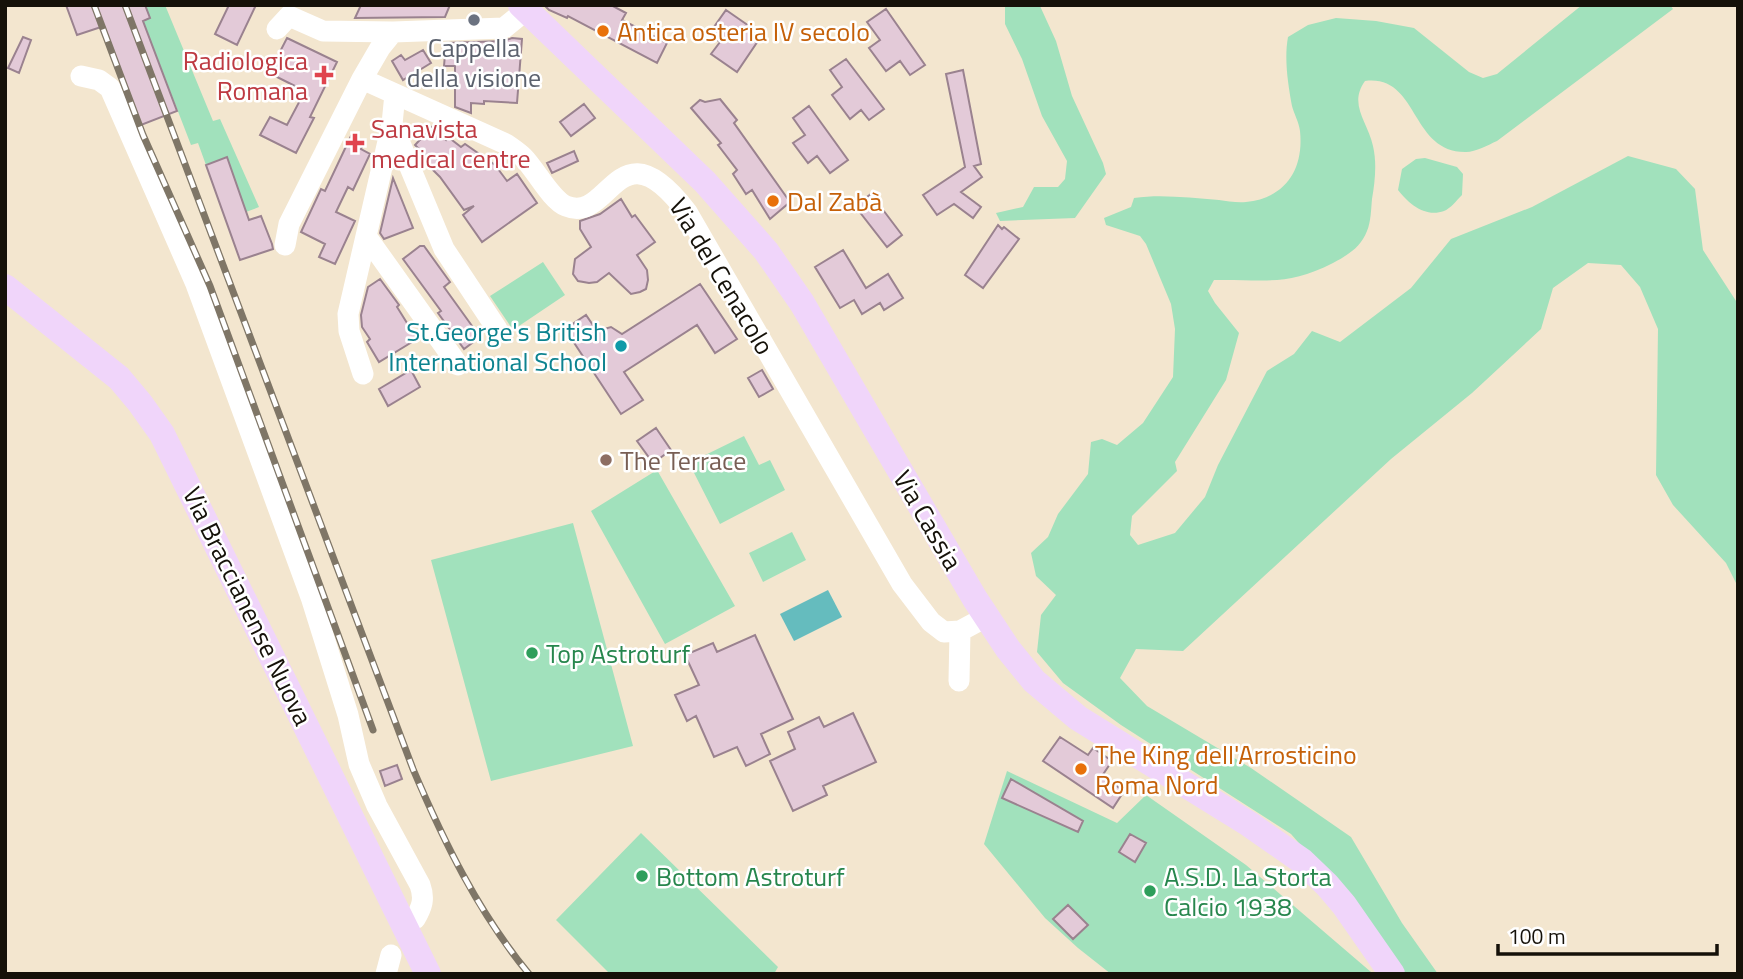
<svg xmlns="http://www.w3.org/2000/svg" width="1743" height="979" font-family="'Titillium Web',sans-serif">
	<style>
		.green { fill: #a1e1bc }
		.water { fill: #65bcbe }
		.building { fill: #e3cad8; stroke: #9a828f; stroke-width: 2 }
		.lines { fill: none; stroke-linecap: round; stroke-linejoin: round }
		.minor { stroke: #fff; stroke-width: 21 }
		.major { stroke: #f0d5fa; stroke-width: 26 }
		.rail-casing { stroke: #7f7667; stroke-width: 7 }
		.rail { stroke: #fff; stroke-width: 4.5; stroke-dasharray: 13; stroke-linecap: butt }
		.worship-dot { fill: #6b7280; stroke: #fff; stroke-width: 2.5 }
		.food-dot { fill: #e8710a; stroke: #fff; stroke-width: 2.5 }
		.health-dot { fill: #e0444e; stroke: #fff; stroke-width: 2.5 }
		.culture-dot { fill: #0f9aa8; stroke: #fff; stroke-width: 2.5 }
		.education-dot { fill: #8d6e63; stroke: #fff; stroke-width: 2.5 }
		.leisure-dot { fill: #2e9e5b; stroke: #fff; stroke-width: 2.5 }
		.labels { text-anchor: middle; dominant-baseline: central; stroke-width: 5; stroke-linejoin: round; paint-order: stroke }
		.food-label { font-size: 26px; fill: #c56008; stroke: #fff; text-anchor: start }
		.worship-label { font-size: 26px; fill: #5b616d; stroke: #fff }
		.health-label { font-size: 26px; fill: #be3a42; stroke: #fff; text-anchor: end }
		.street-label { font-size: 26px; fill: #151109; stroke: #fff }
		.culture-label { font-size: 26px; fill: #0d838f; stroke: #fff; text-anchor: end }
		.education-label { font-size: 26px; fill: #785e54; stroke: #fff; text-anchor: start }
		.leisure-label { font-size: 26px; fill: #27864d; stroke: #fff; text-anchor: start }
	</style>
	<rect width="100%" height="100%" fill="#f3e6cf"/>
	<path class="green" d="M145 5H165L213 121 220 119 259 207 246 212 227 158 206 165 198 143 191 145 143 21 150 18Z
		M1005 5 1040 6 1056 41 1072 96 1103 163 1106 174 1075 218 1000 221 996 213 1023 207 1034 187H1058L1065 179 1067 161 1042 116 1022 59 1005 24Z
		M1582 5H1670L1673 9 1497 141C1488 145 1476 152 1466 152 1410 153 1419 74 1365 81 1348 105 1368 122 1373 146 1377 163 1375 182 1372 199 1371 209 1371 222 1367 231 1361 247 1348 255 1333 263 1286 287 1263 279 1214 280L1208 291 1215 303 1239 333 1226 380 1175 462 1177 471 1132 516 1130 535 1138 545 1175 533 1205 497 1218 465 1267 371 1294 354 1312 331 1340 342 1411 288 1451 239 1532 207 1628 156 1676 169 1695 189 1703 250 1738 304V587L1726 563 1673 505 1656 475 1658 329 1640 287 1621 265 1588 263 1553 288 1541 329 1472 393 1391 459 1183 651 1136 649 1120 678 1147 706 1251 768 1351 837 1402 923 1438 974H1395L1319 866 1291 834 1121 725 1063 683 1037 652 1041 615 1056 595 1036 576 1031 553 1048 537 1058 514 1088 474 1091 442 1102 439 1117 445 1143 423 1173 377 1175 329 1171 304 1146 244 1140 236 1106 225 1104 218 1131 207 1134 198C1162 194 1190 198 1219 200 1227 201 1237 203 1246 202 1285 198 1304 170 1300 131 1299 122 1294 114 1292 106 1288 84 1284 59 1288 37L1308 25 1336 18 1376 21 1414 28 1469 72 1483 78 1497 74Z
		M1425 158 1457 167 1463 174 1462 195C1457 200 1450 209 1444 211 1425 218 1408 203 1398 190L1402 169 1416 159Z
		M543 262 565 295 513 330 490 296Z
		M744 436 759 465 770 460 785 490 720 524 689 463Z
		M657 470 735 606 665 644 591 511Z
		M573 523 633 746 491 781 431 560Z
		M792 532 806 560 763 582 749 553Z
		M1007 771 1117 823 1146 795 1246 865 1371 972 1370 974H1111L1078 948 1045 918 984 844Z
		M641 833 778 967 774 974H610L556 920Z"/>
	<path class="water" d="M828 590 842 617 794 641 780 614Z"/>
	<path class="building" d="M66 5H145L150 18 143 21 177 111 141 125 104 26 77 35Z
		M229 5H256L237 45 215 34Z
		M361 5H450L445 17 355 18Z
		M544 5H611L626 13 622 20 667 43 657 63 568 16 567 18 549 10Z
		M886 9 925 65 910 75 900 61 886 71 869 48 880 40 867 22Z
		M726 10 762 35 737 72 711 54 720 42 709 34Z
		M23 37 31 40 19 73 8 68Z
		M287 38 337 62 310 117 314 118 296 153 260 135 270 117 287 125 305 91 269 73Z
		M512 38 522 39 517 103 484 101V104L471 103V113L455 107V66H444L446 43 504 41Z
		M423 50 431 63 403 80 392 61 401 55 405 60Z
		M846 59 884 109 869 120 861 110 850 119 832 95 842 87 830 70Z
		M963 70 981 164 974 166 982 177 961 192 981 207 973 218 954 204 937 215 923 195 965 167 946 74Z
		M720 99 737 120 734 123 790 202 770 219 752 190 746 194 733 174 737 170 718 145 721 143 691 108 700 100 705 102Z
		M584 104 595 118 571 136 560 122Z
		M809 106 848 160 830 173 817 156 808 163 793 143 805 135 793 118Z
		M432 127 446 140 448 137 461 147 465 144 495 165 507 181 517 174 537 203 482 242 463 215 474 206 464 210 440 177 424 161 428 158 415 145Z
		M351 136 364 143 361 149 370 154 353 190 348 187 336 212 355 221 335 264 319 257 325 244 301 232 321 189 325 191Z
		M574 151 578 161 552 173 547 163Z
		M227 157 249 220 261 216 272 244 273 249 240 260 206 165Z
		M393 178 413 228 384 239 380 233Z
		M871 194 902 235 887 247 855 206Z
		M621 199 632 217 635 215 655 242 637 255 647 270 648 280 646 289 640 292 631 294 609 273 597 282 589 283 578 281 573 274 575 259 591 247 580 229V221L600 214Z
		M998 225 1002 229 1004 227 1019 239 983 288 965 275Z
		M420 246H424L450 282 444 287 480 337 464 349 438 313 441 311 403 259Z
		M843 250 866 288 888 274 903 298 884 310 880 303 862 314 854 300 840 308 815 267Z
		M380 279 399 305 397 307 417 339 379 362 367 342 370 339 362 327 361 315 368 287Z
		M700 284 737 339 715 353 697 325 624 372 643 400 621 414 565 329 586 315 597 331 611 327 622 334Z
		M411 370 420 387 388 406 379 389Z
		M762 370 773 389 759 397 748 378Z
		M656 428 671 450 653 463 637 441Z
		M755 635 793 719 761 734 770 754 746 766 737 747 714 757 696 716 687 721 675 695 699 685 685 655 713 643 717 652Z
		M853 713 876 762 823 786 827 795 793 811 770 761 795 749 788 732 819 717 824 727Z
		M1060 737 1088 755 1093 748 1112 761 1102 776 1124 791 1113 808 1043 761Z
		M397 765 402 779 385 786 380 771Z
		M1011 779 1083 821 1078 832 1002 798Z
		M1130 834 1146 843 1135 862 1119 852Z
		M1068 905 1088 925 1073 939 1053 919Z"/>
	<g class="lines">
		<path class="minor" d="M277 29 289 16 323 31 393 32
			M81 76 99 80 110 88 196 284 235 390 312 600 348 715 359 764 377 806 420 885C425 899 422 907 415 919
			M362 79 506 144C512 148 518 152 523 157 536 170 551 200 566 206 611 225 617 120 687 212L902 584 931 622 944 632 960 631 986 617
			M395 94 392 124 444 249 497 329
			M366 236 458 365
			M285 245 289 224 362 79 380 48 393 32 504 28 526 10
			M363 374 349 331 348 314 392 124
			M959 681 960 631
			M386 974 391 955"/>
		<path class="major" d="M521 5 705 182 766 251 802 303 975 599 1008 649 1034 681 1078 718 1249 824 1302 861 1327 885 1344 905 1392 974
			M5 287 119 378 140 403 162 434 428 974"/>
		<g class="rail-casing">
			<path id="rail" d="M94 5 143 135 210 286 373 730
				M125 5 413 769C444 842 478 912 529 974"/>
		</g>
		<use href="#rail" class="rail"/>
	</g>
	<circle class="worship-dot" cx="474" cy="20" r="7"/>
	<g class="food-dot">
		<circle cx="603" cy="31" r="7"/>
		<circle cx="773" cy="201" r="7"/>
		<circle cx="1081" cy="769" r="7"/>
	</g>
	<g class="health-dot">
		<path d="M320.5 64.5h7v7h7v7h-7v7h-7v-7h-7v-7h7z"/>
		<path d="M351.5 132.5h7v7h7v7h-7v7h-7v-7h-7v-7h7z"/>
	</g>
	<circle class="culture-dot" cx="621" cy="346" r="7"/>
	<circle class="education-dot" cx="606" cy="460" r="7"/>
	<g class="leisure-dot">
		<circle cx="532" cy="653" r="7"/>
		<circle cx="642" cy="876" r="7"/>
		<circle cx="1150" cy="891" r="7"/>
	</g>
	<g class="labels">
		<g class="food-label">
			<text x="617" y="31">Antica osteria IV secolo</text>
			<text x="787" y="201">Dal Zabà</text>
			<text x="1095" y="754">The King dell'Arrosticino<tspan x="1095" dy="30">Roma Nord</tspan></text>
		</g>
		<g class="worship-label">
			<text x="474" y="47">Cappella<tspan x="474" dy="30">della visione</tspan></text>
		</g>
		<g class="health-label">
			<text x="308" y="60">Radiologica<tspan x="308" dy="30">Romana</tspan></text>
			<text x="371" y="128" text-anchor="start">Sanavista<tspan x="371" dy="30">medical centre</tspan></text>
		</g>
		<g class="street-label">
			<text transform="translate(722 276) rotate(59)">Via del Cenacolo</text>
			<text transform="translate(928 520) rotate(60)">Via Cassia</text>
			<text transform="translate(248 606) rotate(64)">Via Braccianense Nuova</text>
		</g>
		<g class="culture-label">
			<text x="607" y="331">St.George's British<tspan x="607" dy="30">International School</tspan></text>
		</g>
		<g class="education-label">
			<text x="620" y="460">The Terrace</text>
		</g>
		<g class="leisure-label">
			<text x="546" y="653">Top Astroturf</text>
			<text x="656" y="876">Bottom Astroturf</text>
			<text x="1164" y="876">A.S.D. La Storta<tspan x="1164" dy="30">Calcio 1938</tspan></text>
		</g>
	</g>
	<rect width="1743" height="979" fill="none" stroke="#151109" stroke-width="14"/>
	<path d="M1498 944v10h219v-10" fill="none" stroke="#151109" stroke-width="3.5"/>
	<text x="1508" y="944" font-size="21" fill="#151109" stroke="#ffffff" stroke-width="5" paint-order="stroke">100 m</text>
</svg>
